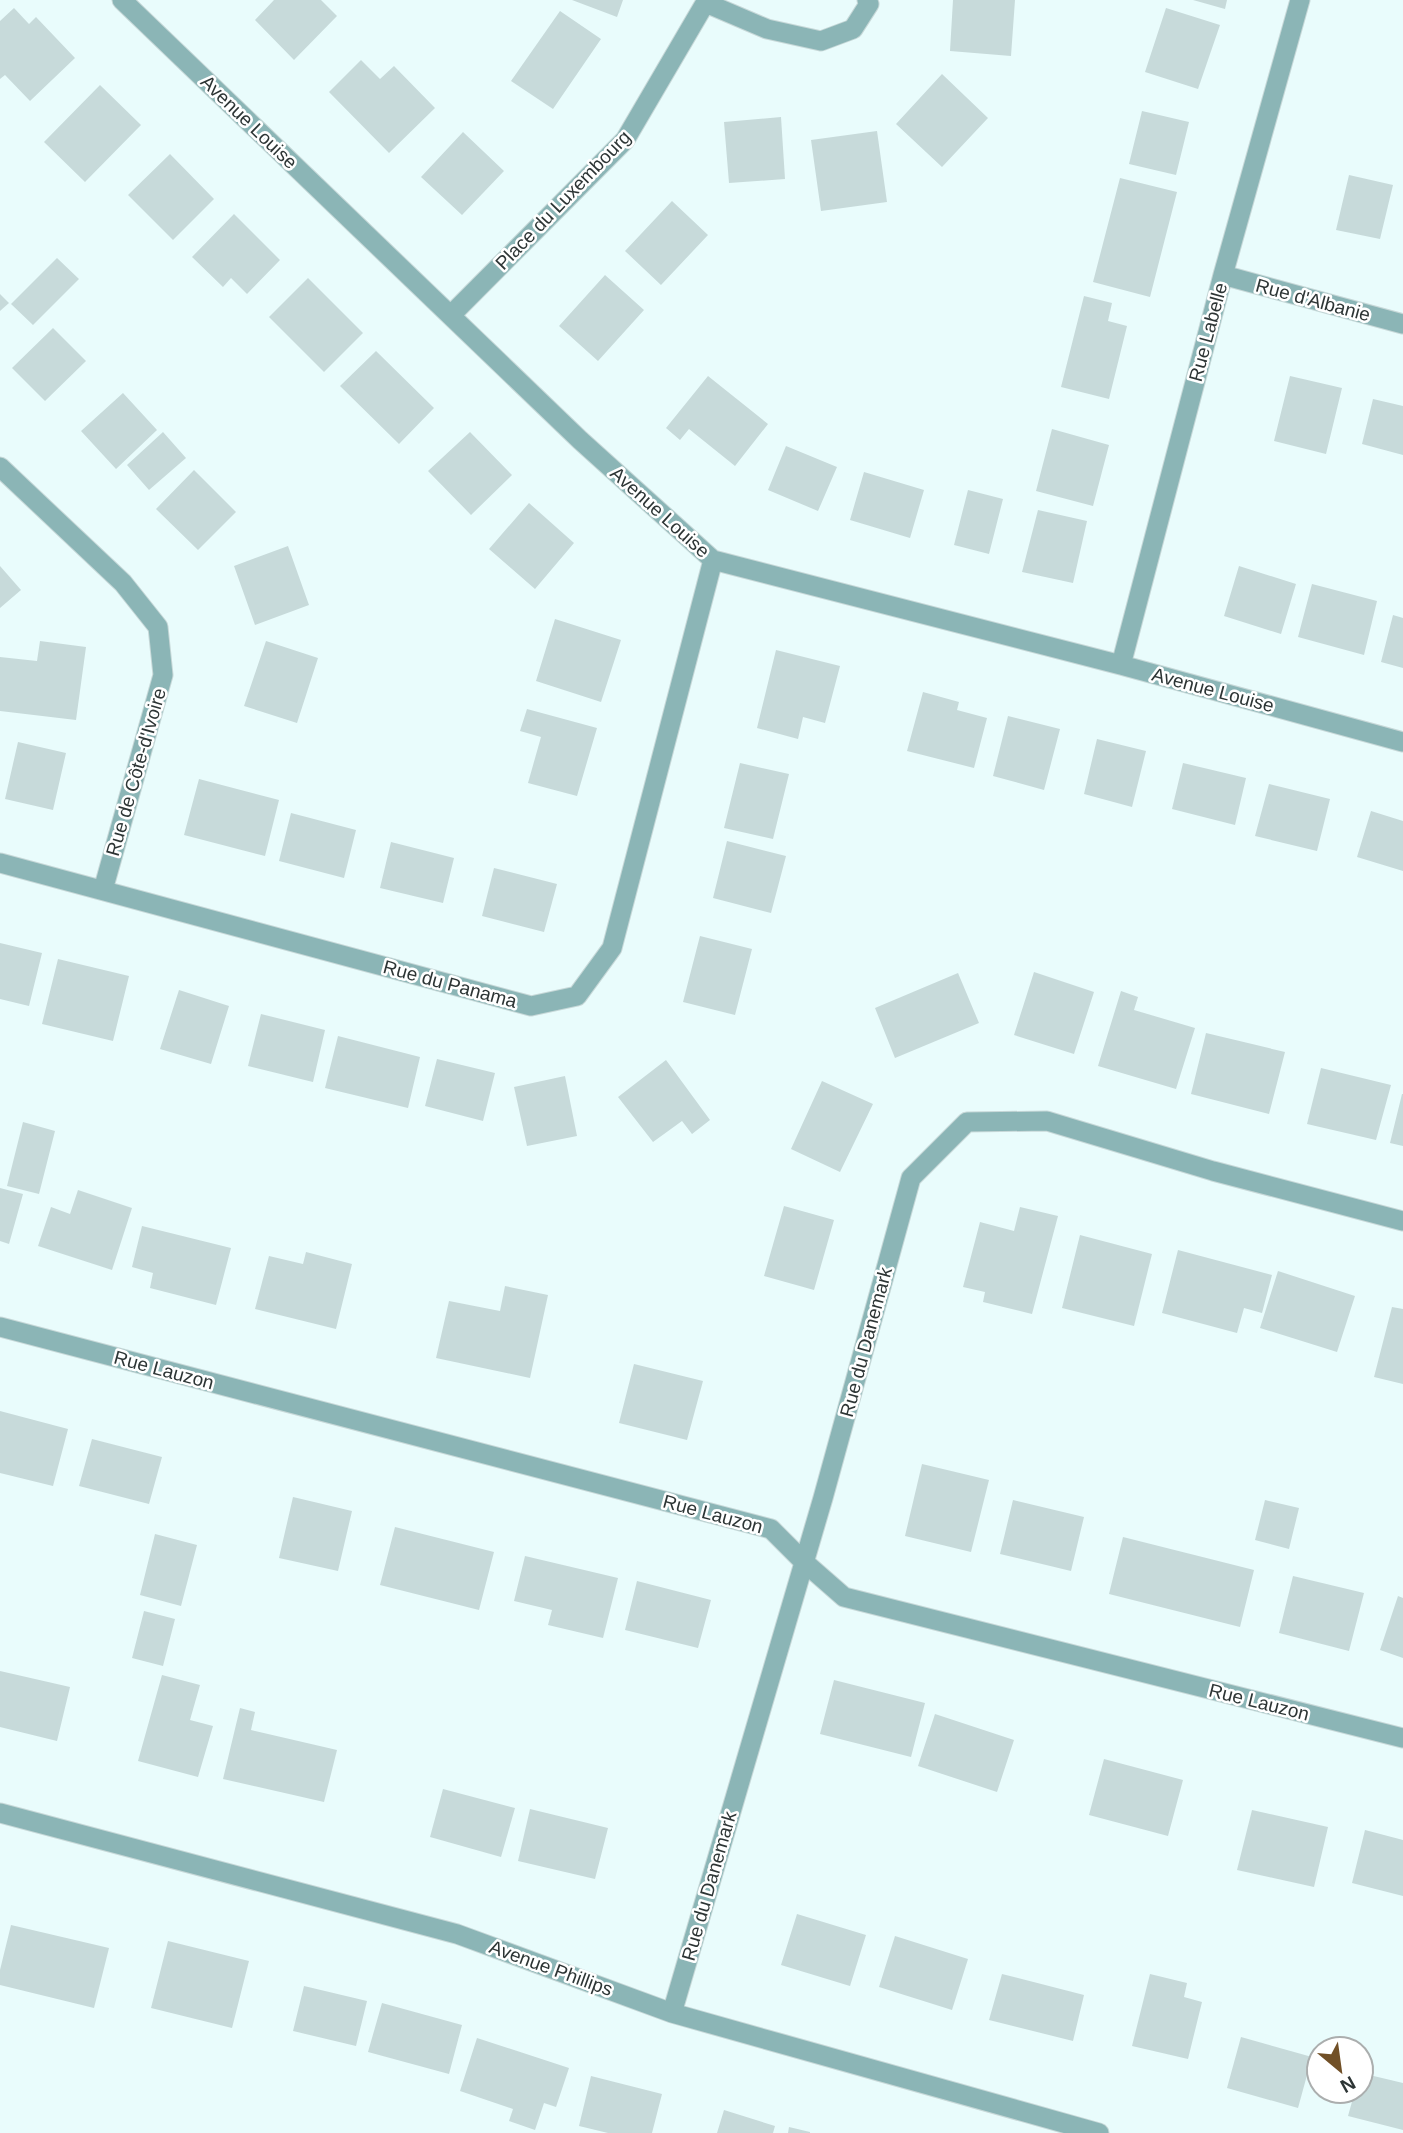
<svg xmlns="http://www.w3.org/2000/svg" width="1403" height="2133" font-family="Helvetica,sans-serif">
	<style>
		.building { fill: #c7dada }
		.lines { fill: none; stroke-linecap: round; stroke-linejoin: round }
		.minor-casing { stroke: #c7d8d8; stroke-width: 21 }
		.minor { stroke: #8bb5b6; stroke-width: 19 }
		.labels { text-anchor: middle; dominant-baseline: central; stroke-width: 5; stroke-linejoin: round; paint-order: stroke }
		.street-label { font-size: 19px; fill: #2d3535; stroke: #fff }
	</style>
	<rect width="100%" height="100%" fill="#e9fcfc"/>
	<path class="building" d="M274 0H321L337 16 294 60 255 20Z
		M572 0H623L617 17Z
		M953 0H1015L1011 56 950 51Z
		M1193 0H1227L1225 9Z
		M14 8 29 24 36 17 75 58 30 101 5 75 0 79V21Z
		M1166 8 1220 25 1198 89 1145 72Z
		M560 11 601 39 553 109 511 81Z
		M361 60 380 79 394 66 435 108 389 153 329 92Z
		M942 74 988 118 942 167 896 124Z
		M100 85 141 125 85 182 44 142Z
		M1142 111 1189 122 1176 175 1129 164Z
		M781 117 785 179 729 183 724 122Z
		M877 131 887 202 821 211 811 140Z
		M463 132 504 171 462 215 421 177Z
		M170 154 214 199 173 240 128 195Z
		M1349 175 1393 185 1380 239 1336 230Z
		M1120 178 1177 192 1150 297 1093 282Z
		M672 201 708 235 661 285 625 251Z
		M234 214 280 260 247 294 231 278 223 287 192 257Z
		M57 258 79 279 33 325 11 304Z
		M605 275 644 310 598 361 559 326Z
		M308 278 363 333 324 372 269 317Z
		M0 294 9 303 0 311Z
		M1084 296 1112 303 1108 321 1127 326 1109 399 1061 387Z
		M53 328 86 361 45 401 12 368Z
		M376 351 434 408 399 444 340 386Z
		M708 376 768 424 735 466 689 429 680 440 666 428Z
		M1290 376 1342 388 1326 454 1274 441Z
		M123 393 157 430 116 469 81 431Z
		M1373 399 1403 406V455L1362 444Z
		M1052 429 1109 445 1093 506 1036 491Z
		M163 432 186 458 149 490 127 465Z
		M470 432 512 475 471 515 428 471Z
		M786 446 837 467 818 511 768 490Z
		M194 470 236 512 198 550 156 509Z
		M864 472 924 490 910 538 850 520Z
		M968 490 1003 499 989 554 954 545Z
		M529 503 574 543 535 589 489 549Z
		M1038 510 1087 521 1073 583 1022 572Z
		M288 546 309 605 255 625 234 566Z
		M0 566 21 590 0 608Z
		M1239 566 1296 584 1281 634 1224 616Z
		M1312 584 1377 601 1364 655 1298 637Z
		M1393 615 1403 618V668L1381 662Z
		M555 619 621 640 601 702 536 681Z
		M40 641 86 647 76 720 0 711V657L37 661Z
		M266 641 318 658 297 723 244 706Z
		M776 650 840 666 825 723 803 717 798 739 757 728Z
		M923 692 959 702 957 710 987 718 974 768 907 751Z
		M527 709 597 728 577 796 528 783 541 737 520 731Z
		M1008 716 1060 729 1044 790 993 776Z
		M1097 739 1146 751 1132 807 1084 794Z
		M18 742 66 753 53 810 5 799Z
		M740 763 789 774 773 839 724 828Z
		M1183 763 1246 778 1235 825 1172 809Z
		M199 779 279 800 265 856 184 835Z
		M1269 784 1330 799 1317 851 1255 836Z
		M1371 811 1403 821V871L1357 857Z
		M291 813 356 830 344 878 279 861Z
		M727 841 786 856 771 913 713 898Z
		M391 842 454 858 443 903 380 888Z
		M494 868 557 884 544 932 482 916Z
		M700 936 752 949 735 1015 683 1002Z
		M0 943 42 953 29 1006 0 999Z
		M58 959 129 976 113 1041 42 1024Z
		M1034 972 1094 992 1074 1054 1014 1035Z
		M958 973 979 1023 895 1058 875 1008Z
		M179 990 229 1006 211 1064 160 1049Z
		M1121 991 1138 997 1134 1010 1195 1028 1176 1089 1098 1066Z
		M261 1014 325 1030 313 1082 248 1066Z
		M1206 1033 1285 1052 1269 1114 1191 1094Z
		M338 1036 420 1057 408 1108 325 1088Z
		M437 1059 495 1073 483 1121 425 1106Z
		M666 1060 710 1120 692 1134 682 1121 653 1142 618 1097Z
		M1321 1068 1391 1085 1376 1140 1307 1124Z
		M565 1076 577 1136 527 1146 514 1087Z
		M822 1081 873 1104 840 1172 791 1149Z
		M1402 1094H1403V1146L1390 1143Z
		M23 1122 55 1131 39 1194 7 1186Z
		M0 1188 23 1194 9 1244 0 1241Z
		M78 1190 132 1208 112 1270 38 1246 51 1207 70 1214Z
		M784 1206 834 1220 814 1290 764 1276Z
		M1020 1207 1058 1216 1032 1314 983 1302 985 1292 963 1287 980 1222 1014 1231Z
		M142 1226 231 1248 216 1305 150 1288 153 1273 132 1267Z
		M1080 1235 1152 1254 1134 1326 1062 1308Z
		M1178 1250 1272 1275 1262 1313 1244 1308 1237 1333 1162 1313Z
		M306 1252 352 1264 336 1329 255 1309 269 1256 303 1264Z
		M1278 1271 1355 1296 1337 1352 1260 1328Z
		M505 1286 548 1295 530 1378 436 1358 449 1301 500 1311Z
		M1392 1307 1403 1309V1384L1374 1377Z
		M634 1364 703 1381 687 1440 619 1423Z
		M0 1411 68 1429 53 1486 0 1473Z
		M92 1439 162 1457 149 1504 79 1486Z
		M922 1464 989 1480 971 1552 905 1536Z
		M293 1497 352 1511 338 1571 279 1558Z
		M1013 1500 1084 1517 1071 1571 1000 1554Z
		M1265 1500 1299 1508 1289 1549 1255 1540Z
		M395 1527 494 1552 479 1610 380 1585Z
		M155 1534 197 1545 181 1606 140 1595Z
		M1123 1537 1254 1570 1240 1627 1109 1594Z
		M525 1556 618 1578 603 1638 548 1625 552 1610 514 1601Z
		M1293 1576 1364 1593 1349 1651 1279 1633Z
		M637 1581 711 1600 698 1648 625 1630Z
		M1398 1596 1403 1598V1658L1380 1650Z
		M144 1611 175 1619 163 1666 132 1658Z
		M0 1671 70 1687 57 1741 0 1727Z
		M162 1675 200 1685 190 1720 213 1726 198 1777 138 1761Z
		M834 1680 925 1703 911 1757 820 1734Z
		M240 1708 255 1712 251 1730 337 1750 324 1802 223 1779Z
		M935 1714 1014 1740 997 1792 918 1766Z
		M1104 1759 1183 1780 1168 1836 1089 1815Z
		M443 1789 515 1808 501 1857 430 1837Z
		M530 1809 608 1828 595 1879 518 1861Z
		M1252 1810 1328 1827 1314 1887 1237 1870Z
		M1365 1830 1403 1840V1896L1352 1883Z
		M797 1914 866 1935 850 1986 781 1965Z
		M11 1925 109 1948 94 2008 0 1985V1970Z
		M895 1936 968 1959 952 2010 879 1987Z
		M168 1941 249 1961 232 2028 151 2008Z
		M1002 1974 1084 1995 1073 2041 989 2020Z
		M1150 1974 1187 1983 1184 1997 1202 2002 1188 2059 1132 2046Z
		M304 1986 367 2001 356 2046 293 2031Z
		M382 2003 462 2025 449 2074 368 2052Z
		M1241 2037 1312 2057 1298 2108 1227 2088Z
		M477 2038 569 2068 556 2107 544 2103 535 2130 509 2121 513 2109 460 2091Z
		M1361 2073 1403 2083V2130L1348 2116 1355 2091H1361Z
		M591 2076 662 2094 652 2133H608L579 2126Z
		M724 2110 775 2126 773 2133H717Z
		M789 2127 810 2132V2133H788Z"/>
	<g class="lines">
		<g class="minor-casing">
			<path id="minor" d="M122 0 580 440 713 560 1121 665 1403 742
				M706 3 767 29 821 41 853 29 869 4 867 0
				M1223 275 1403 324
				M451 315 625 140 707 0
				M0 467 123 583 158 627 163 675 103 890
				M1121 665 1223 275 1300 0
				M0 863 531 1006 577 996 612 948 713 560
				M0 1327 771 1529 804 1562 844 1597 1403 1738
				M0 1813 457 1934 672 2013 1099 2133
				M672 2013 823 1498 911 1178 967 1122 1047 1121 1213 1171 1403 1221"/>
		</g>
		<use href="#minor" class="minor"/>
	</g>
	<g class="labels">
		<g class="street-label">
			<text transform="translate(249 122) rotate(44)">Avenue Louise</text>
			<text transform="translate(563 200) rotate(-46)">Place du Luxembourg</text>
			<text transform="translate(1313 300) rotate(15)">Rue d'Albanie</text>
			<text transform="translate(1208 332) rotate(-75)">Rue Labelle</text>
			<text transform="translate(660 512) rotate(42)">Avenue Louise</text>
			<text transform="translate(1213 690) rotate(15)">Avenue Louise</text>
			<text transform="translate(136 772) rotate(-74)">Rue de Côte-d'Ivoire</text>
			<text transform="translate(450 984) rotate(15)">Rue du Panama</text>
			<text transform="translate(866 1342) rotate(-75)">Rue du Danemark</text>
			<text transform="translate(164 1370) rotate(15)">Rue Lauzon</text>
			<text transform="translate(713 1514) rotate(15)">Rue Lauzon</text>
			<text transform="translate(1259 1702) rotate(14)">Rue Lauzon</text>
			<text transform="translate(709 1886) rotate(-74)">Rue du Danemark</text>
			<text transform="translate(551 1968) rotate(20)">Avenue Phillips</text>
		</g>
	</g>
	<g transform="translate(1340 2070) rotate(151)"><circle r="33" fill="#ffffff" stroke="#abaeae" stroke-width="2"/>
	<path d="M0-5L12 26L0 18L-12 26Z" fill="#715027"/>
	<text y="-10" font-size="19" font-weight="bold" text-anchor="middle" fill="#2d3535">N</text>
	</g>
</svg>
